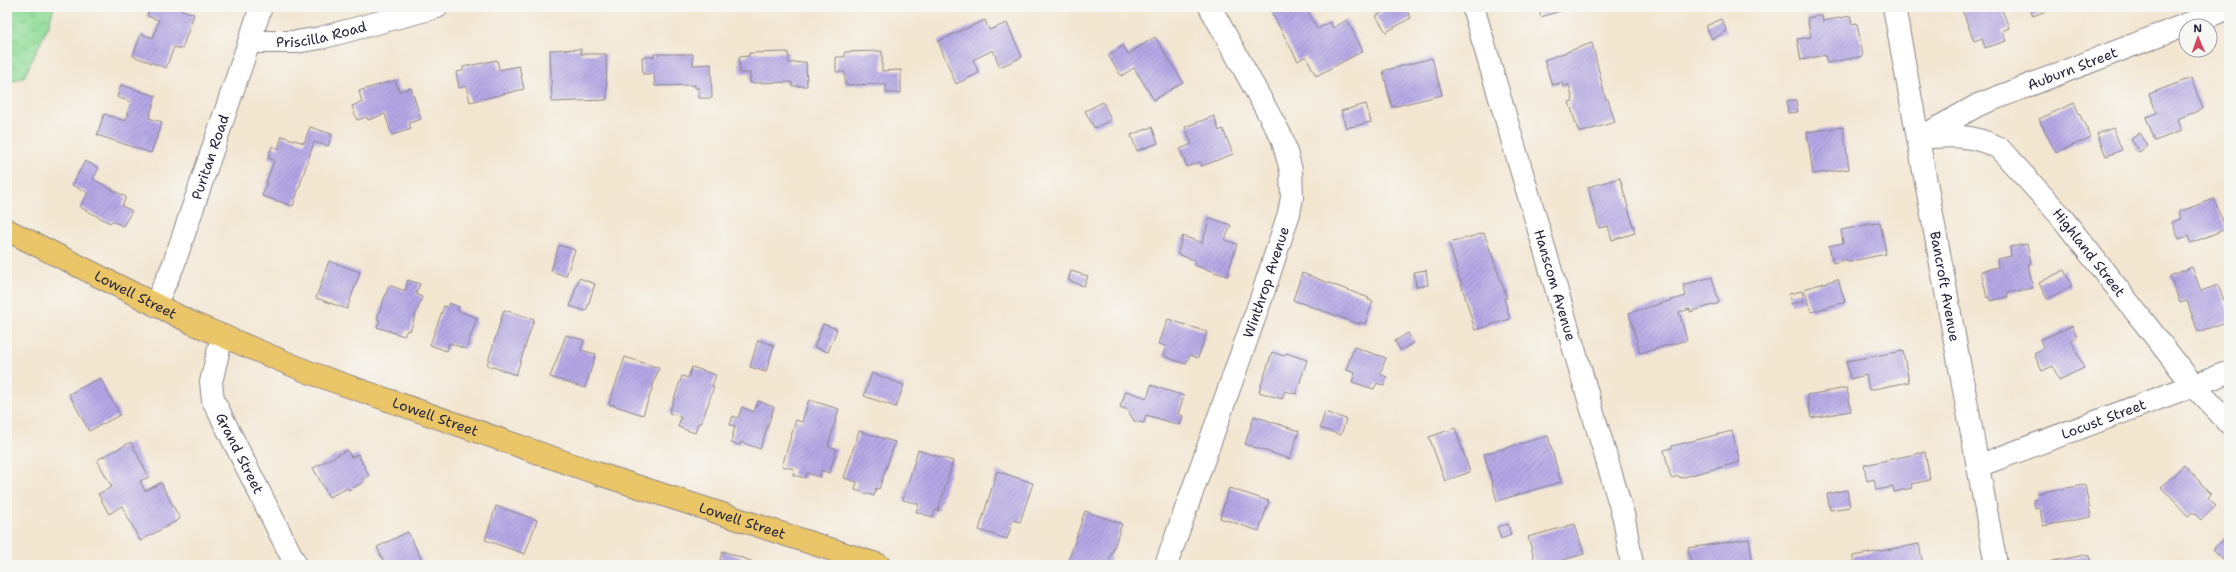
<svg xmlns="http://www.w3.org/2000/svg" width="2236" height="572" font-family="'Shantell Sans',sans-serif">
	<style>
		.wetland { fill: url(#wetland-marsh); stroke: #5a806a }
		.building { fill: url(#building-hatch) }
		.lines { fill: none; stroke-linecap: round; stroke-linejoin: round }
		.minor-casing { stroke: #8a8486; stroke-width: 24 }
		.major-casing { stroke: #8a8486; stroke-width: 24 }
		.minor { stroke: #fff; stroke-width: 22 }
		.major { stroke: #ebc669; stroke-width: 22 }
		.labels { text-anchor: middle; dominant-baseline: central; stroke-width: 3; stroke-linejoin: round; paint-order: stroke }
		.street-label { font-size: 14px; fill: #22223b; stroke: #f6f6f2 }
	</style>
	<defs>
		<pattern id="wetland-marsh" width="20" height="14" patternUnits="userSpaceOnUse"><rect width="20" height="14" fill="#93dd99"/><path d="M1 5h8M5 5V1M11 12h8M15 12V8" fill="none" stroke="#7ebd85"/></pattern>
		<pattern id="building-hatch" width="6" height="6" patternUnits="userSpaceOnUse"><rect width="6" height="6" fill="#b5a7e6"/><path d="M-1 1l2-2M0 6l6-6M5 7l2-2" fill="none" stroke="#9388bc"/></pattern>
	</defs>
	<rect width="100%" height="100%" fill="#f6f6f2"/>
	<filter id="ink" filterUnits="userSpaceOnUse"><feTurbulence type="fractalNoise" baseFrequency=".025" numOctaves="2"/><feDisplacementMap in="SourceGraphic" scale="8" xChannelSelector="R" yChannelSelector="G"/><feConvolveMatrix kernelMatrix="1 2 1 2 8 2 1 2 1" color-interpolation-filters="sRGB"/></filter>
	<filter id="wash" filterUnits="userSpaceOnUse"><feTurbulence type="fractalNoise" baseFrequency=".012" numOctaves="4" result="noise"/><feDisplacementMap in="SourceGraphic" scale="16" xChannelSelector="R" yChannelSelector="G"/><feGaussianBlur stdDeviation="0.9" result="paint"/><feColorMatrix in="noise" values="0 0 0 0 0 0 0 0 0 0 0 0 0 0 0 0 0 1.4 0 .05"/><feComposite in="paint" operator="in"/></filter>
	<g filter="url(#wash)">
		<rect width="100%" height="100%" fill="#f3e6d1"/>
		<path class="wetland" d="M7 7H54L48 27 24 77 9 82 7 81Z"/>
		<g id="blocks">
			<path class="building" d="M150 7H174L194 14 182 49 174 47 166 68 133 56 141 34 153 38 159 20 147 16Z
				M1271 7H1306L1317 29 1330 22 1333 28 1347 20 1363 51 1316 76 1306 56 1298 61 1269 8Z
				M1391 7H1405L1411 18 1386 32 1376 16Z
				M1538 7H1573L1541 17Z
				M1961 7H2001L2009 28 2002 31 2006 41 1985 48 1982 38 1974 41Z
				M2029 7H2056L2033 16Z
				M1822 15 1823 21 1851 16 1852 24 1857 23 1863 56 1827 63 1825 55 1801 60 1797 39 1811 37 1807 18Z
				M1721 19 1727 31 1712 39 1706 26Z
				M985 20 989 30 1007 23 1022 57 1000 67 993 50 973 60 979 73 956 84 938 41Z
				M1155 37 1183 82 1154 100 1134 68 1121 76 1108 55 1123 46 1128 54Z
				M1592 43 1606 100 1608 99 1615 122 1579 133 1569 102 1573 101 1569 85 1563 87 1562 83 1552 85 1544 60Z
				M581 49V54H606L607 100 552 102 550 50Z
				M882 51V71L901 70V93H886V84L845 85V72H836V57H845V52Z
				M788 52 789 63 806 62 807 86H792V82L750 83V73H740L739 57 749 56V53Z
				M654 54H693V65L711 64 712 98H699V88H695V85L655 86 654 74H643L642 57H654Z
				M1432 58 1442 95 1392 107 1383 71Z
				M497 60 499 70 519 66 524 89 470 102 466 86 459 88 456 72 463 71V67Z
				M2191 78 2203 109 2177 119 2181 131 2155 141 2146 117 2157 113 2149 94Z
				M395 80 399 91 411 88 421 119 409 123 411 129 392 135 385 114 368 120 367 117 357 120 352 106 362 102 359 91Z
				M121 85 156 96 149 118 162 122 151 153 97 135 104 114 125 121 131 102 117 97Z
				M1796 100 1798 112 1788 113 1787 101Z
				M1103 102 1111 120 1094 128 1085 111Z
				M2074 103 2091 137 2056 153 2039 119Z
				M1366 104 1371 122 1346 128 1341 111Z
				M1214 116 1219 131 1223 129 1233 154 1202 166 1200 162 1187 167 1180 149 1192 144 1185 127Z
				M310 127 332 134 328 146 314 142 293 206 262 196 274 160 268 158 272 146 278 149 282 136 304 143Z
				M1152 127 1158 143 1137 151 1131 135Z
				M1843 127 1849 169 1813 174 1807 132Z
				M2113 128 2122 150 2106 156 2097 134Z
				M2140 133 2148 146 2139 152 2131 139Z
				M85 161 99 168 93 179 126 197 122 206 132 211 123 226 112 221 110 223 80 207 88 193 72 185Z
				M1620 178 1635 233 1612 240 1608 226 1599 228 1588 187Z
				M2214 199 2226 229 2191 243 2188 236 2179 239 2172 222 2181 219 2179 212Z
				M1210 218 1231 225 1225 240 1237 244 1227 276 1194 265 1195 260 1177 254 1183 236 1202 243Z
				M1880 222 1886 254 1847 262V259L1833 263 1829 246 1843 243 1841 230Z
				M1484 233 1507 298H1504L1510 319 1475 330 1449 243Z
				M2027 244 2031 263 2028 264 2033 288 2007 293 2008 297 1990 301 1989 297 1987 298 1981 271 1998 267 1997 259 2011 256 2010 247Z
				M559 245 575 250 566 276 551 271Z
				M329 261 360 272 347 309 316 298Z
				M2192 267 2201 291 2218 285 2229 313V321L2198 332 2187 301 2180 303 2170 276Z
				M1426 270 1428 285 1416 287 1414 272Z
				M2064 270 2072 286 2047 299 2039 283Z
				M1071 271 1088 276 1084 286 1068 280Z
				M1302 273 1369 298 1368 300 1373 301 1365 324 1360 322 1359 324 1293 300Z
				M1712 277 1719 303 1690 312V309L1679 312 1687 340 1640 353 1629 313 1686 296 1683 285Z
				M579 278 595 284 586 311 570 306Z
				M1838 279 1845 302 1811 312 1804 289Z
				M408 280 420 284 416 294 422 297 410 331 407 330 404 336 377 327 380 320 377 319 389 285 405 291Z
				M1802 291 1804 301 1791 304 1789 294Z
				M449 303 459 307 457 310 477 318 466 349 449 343 447 351 430 345 444 306 447 307Z
				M504 310 534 319 516 375 487 365Z
				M1168 319 1207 332 1198 358 1190 355 1186 364 1163 356 1166 346 1159 344Z
				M823 324 837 329 828 352 814 347Z
				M2072 326 2077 337 2071 340 2084 368 2059 380 2053 366 2042 371 2034 354 2044 349 2040 340Z
				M1408 333 1414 343 1400 350 1395 341Z
				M566 335 584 340 581 350 596 354 585 388 550 377Z
				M758 340 774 345 766 372 750 367Z
				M1354 347 1386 358 1380 374 1387 377 1384 386 1377 383 1374 389 1352 382 1355 373 1346 370Z
				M1903 351 1909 382 1869 390 1866 375 1850 379 1846 361Z
				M1272 352 1284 356 1286 353 1307 360 1296 394 1285 391 1282 399 1259 392Z
				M625 357 659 368 643 415 609 404Z
				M692 367 716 375 712 386 714 387 701 424 698 423 695 433 678 427 681 417 669 413 682 376 688 378Z
				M872 373 904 385 896 407 864 396Z
				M100 378 120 415 89 431 69 394Z
				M1151 385 1184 396 1178 414 1183 416 1180 425 1146 415 1144 423 1134 421 1128 410 1120 407 1126 391 1147 398Z
				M1847 388 1851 411 1811 418 1807 395Z
				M809 400 839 409 828 446 837 449 829 473 821 470 820 477 807 473 805 478 793 475 794 469 782 466 796 420 802 422Z
				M758 401 774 407 760 449 741 442 740 445 731 443 735 426 730 425 733 416 738 418 742 407 754 412Z
				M1325 412 1346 419 1341 435 1320 428Z
				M1254 416 1299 431 1290 459 1245 444Z
				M1455 428 1470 472 1445 481 1429 437Z
				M859 431 895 442 879 489 876 488 874 496 855 490 857 482 844 478Z
				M1732 431 1740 462 1680 478 1679 476 1671 478 1664 450 1672 448V446Z
				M1548 436 1561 482 1497 501 1484 454Z
				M131 442 149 477 140 481 145 491 161 483 180 519 140 541 122 506 109 514 98 494 112 487 97 460Z
				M347 450 351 457 358 454 369 476 363 479 364 482 349 490 348 488 329 497 313 468Z
				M918 450 953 461 938 511 935 510 933 517 916 512 919 504 903 500Z
				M1925 452 1930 480 1911 484 1912 488 1894 492 1893 487 1876 490 1874 479 1867 481 1864 465Z
				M2184 465 2211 494 2208 498 2216 506 2201 520 2193 512 2188 516 2161 487Z
				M997 471 1033 483 1020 522 1013 520 1007 539 979 530Z
				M2085 485 2091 517 2043 526 2040 508 2035 509 2033 500 2038 499 2037 493Z
				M1229 488 1269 501 1259 531 1220 518Z
				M1847 490 1850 507 1830 510 1827 494Z
				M496 506 537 520 525 554 485 540Z
				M1085 511 1122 524 1108 565H1067Z
				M1508 524 1511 535 1501 539 1497 527Z
				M1575 524 1584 554 1563 560 1565 565H1536L1528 537Z
				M408 532 424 565H383L385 564 377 547Z
				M2229 534V565H2228L2213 549Z
				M1749 539 1753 565H1691L1688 548Z
				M1919 544 1923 565H1854L1853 556Z
				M723 551 751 561 750 565H718Z
				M2084 555 2089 556 2091 565H2049V562Z"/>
		</g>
	</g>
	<g filter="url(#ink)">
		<use href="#blocks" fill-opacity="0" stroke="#8a8486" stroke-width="1"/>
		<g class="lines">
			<g class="minor-casing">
				<g id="minor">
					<path id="s1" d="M1473 7 1624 518 1632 565"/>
					<path id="s2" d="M1894 7 1996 565"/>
					<path id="s3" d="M251 42H296L320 38 437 7"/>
					<path id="s4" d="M1925 135 1978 105 2229 8"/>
					<path id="s5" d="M1919 138C1947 135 1973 134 1999 148L2059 214 2194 386 2229 423"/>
					<path id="s6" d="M155 305 173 266 261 7"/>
					<path id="s7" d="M222 336 211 382 213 400 296 565"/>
					<path id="s8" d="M1978 466 2229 372"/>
					<path id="s9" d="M1166 565 1261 299 1289 213 1292 197 1291 170 1282 138 1210 7"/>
				</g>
			</g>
			<g class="major-casing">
				<g id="major">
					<path id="s10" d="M7 230 192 323 311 373 596 473 879 565"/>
				</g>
			</g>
			<use href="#minor" class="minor"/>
			<use href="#major" class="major"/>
		</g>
	</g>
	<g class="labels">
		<g class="street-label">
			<text stroke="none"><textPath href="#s3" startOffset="71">Priscilla Road</textPath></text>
			<text stroke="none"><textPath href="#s4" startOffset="162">Auburn Street</textPath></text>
			<text stroke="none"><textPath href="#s6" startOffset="158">Puritan Road</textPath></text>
			<text stroke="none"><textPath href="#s5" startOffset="220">Highland Street</textPath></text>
			<text stroke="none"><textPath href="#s9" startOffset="300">Winthrop Avenue</textPath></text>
			<text stroke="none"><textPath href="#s1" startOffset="290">Hanscom Avenue</textPath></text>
			<text stroke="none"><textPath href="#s2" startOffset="284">Bancroft Avenue</textPath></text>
			<text stroke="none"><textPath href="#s10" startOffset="144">Lowell Street</textPath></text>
			<text stroke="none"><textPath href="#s10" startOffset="468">Lowell Street</textPath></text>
			<text stroke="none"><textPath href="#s8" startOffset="134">Locust Street</textPath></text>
			<text stroke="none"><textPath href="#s7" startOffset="125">Grand Street</textPath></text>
			<text stroke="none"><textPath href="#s10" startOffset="792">Lowell Street</textPath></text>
		</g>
	</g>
	<rect width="2236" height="572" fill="none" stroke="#f6f6f2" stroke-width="24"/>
	<g transform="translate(2198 38) rotate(358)"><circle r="19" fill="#f6f6f2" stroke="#a1a1a9"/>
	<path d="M0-3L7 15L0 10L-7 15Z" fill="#d1495b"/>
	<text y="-6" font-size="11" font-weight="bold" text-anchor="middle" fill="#22223b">N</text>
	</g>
</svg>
